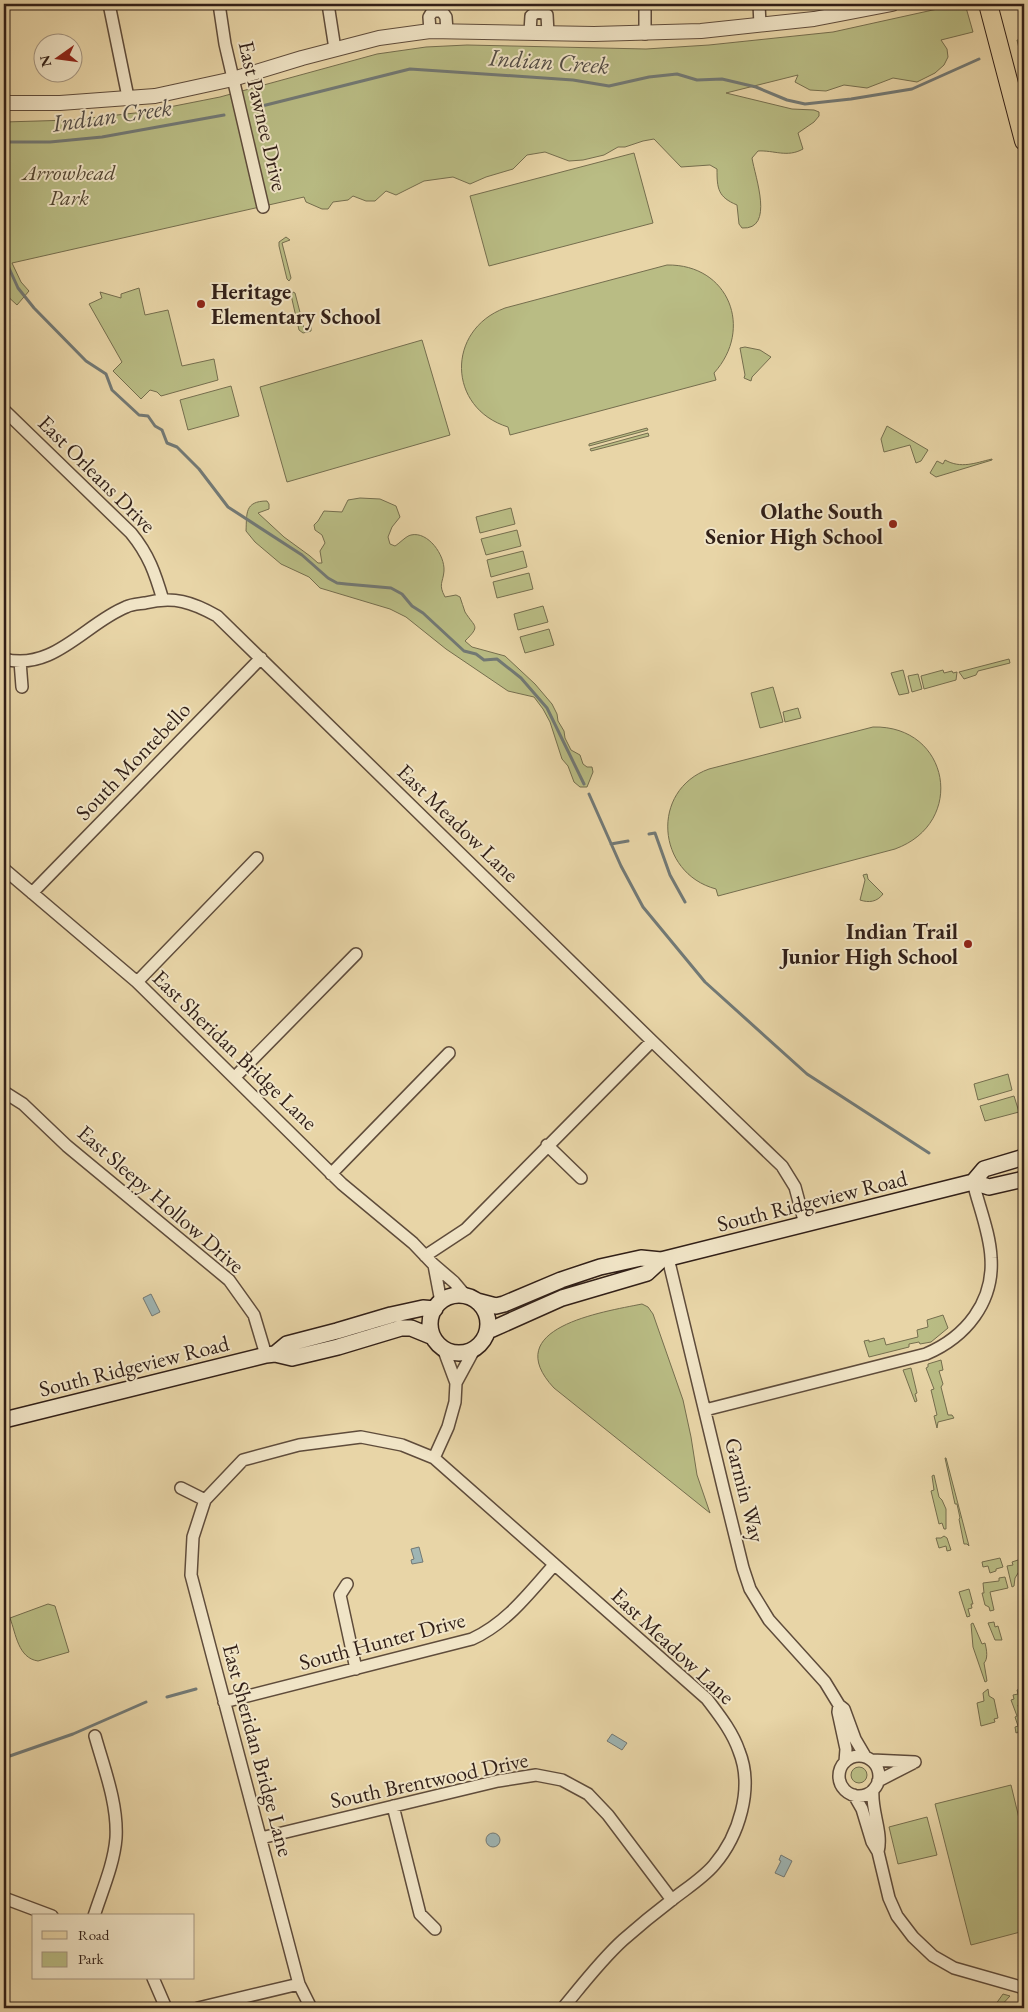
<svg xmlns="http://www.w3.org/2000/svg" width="1028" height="2012" font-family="'EB Garamond',serif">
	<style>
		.green { fill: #b9bc84; stroke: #756e4e }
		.water { fill: #9eb5b4; stroke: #727975 }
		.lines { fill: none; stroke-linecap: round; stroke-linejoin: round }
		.stream { stroke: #727975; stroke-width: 3 }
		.minor-casing { stroke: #5f4c3b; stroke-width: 14 }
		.tertiary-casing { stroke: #5f4c3b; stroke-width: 16 }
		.secondary-casing { stroke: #311f17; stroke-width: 18 }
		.primary-casing { stroke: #311f17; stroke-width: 20 }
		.minor { stroke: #f0e4c6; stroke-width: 11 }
		.tertiary { stroke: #f0e4c6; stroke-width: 14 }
		.secondary { stroke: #f0e4c6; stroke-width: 15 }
		.primary { stroke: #e8d5a7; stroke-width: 18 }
		.poi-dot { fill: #8f2418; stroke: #f0e4c6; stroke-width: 2 }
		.labels { text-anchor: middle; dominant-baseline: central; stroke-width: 4; stroke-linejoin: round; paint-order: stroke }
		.street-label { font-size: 22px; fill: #311f17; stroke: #f0e4c6 }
		.park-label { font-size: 22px; font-style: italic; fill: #534632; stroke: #f0e4c6 }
		.poi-label { font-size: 22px; font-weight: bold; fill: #311f17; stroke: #f0e4c6; text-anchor: end }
		.water-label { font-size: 24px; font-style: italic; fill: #524c46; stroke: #f0e4c6 }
	</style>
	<rect width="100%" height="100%" fill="#e8d5a7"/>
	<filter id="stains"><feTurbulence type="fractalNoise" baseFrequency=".004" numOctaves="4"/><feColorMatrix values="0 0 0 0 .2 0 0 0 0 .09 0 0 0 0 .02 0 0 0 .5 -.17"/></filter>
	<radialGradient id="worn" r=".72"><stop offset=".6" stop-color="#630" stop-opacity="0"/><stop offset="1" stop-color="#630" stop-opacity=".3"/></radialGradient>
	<path class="green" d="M960 4H965L973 32 941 40 947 49 948 57 944 65 935 73 917 82 893 78 867 88 844 85 826 91 810 90 795 82 798 75 726 93 792 109 814 110 819 112V116L814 122 798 133 803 149C787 158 774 150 758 151L752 158C755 177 775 230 742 228L739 224 737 205C718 197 717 189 717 169L710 165 681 167 654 139 643 141 625 147H618L604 155 583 160 569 161 545 152 527 155 513 169 486 177 470 184 453 177 424 181 396 195 386 191 375 201H366L353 196 348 200 333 202 328 209H322L306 202 304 197 12 263 21 282 29 291 17 305 4 293V122L72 120 144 112 220 97 377 54 426 47 467 45 646 49 709 45 833 32Z
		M1017 40H1024V69Z
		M634 153 653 223 489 266 470 196Z
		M286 237 290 240 282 243 291 278 289 281 287 279 279 246V242Z
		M667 265C729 264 754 329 714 373L716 380 510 435 508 427C447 408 446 330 505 308Z
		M139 288 145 315 168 310 182 366 214 359 218 380 161 396 157 392 150 390 141 399 113 371 122 362 89 304 102 298 100 292 121 298V294Z
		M293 292 295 293 304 328 311 326V331L303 333 299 330 291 295Z
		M422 340 450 435 287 482 260 387Z
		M745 347 760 350 771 357 752 377 751 381 744 378 745 375 740 348Z
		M231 386 239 416 188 430 180 400Z
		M887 426 928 450 921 461 916 463 910 445 884 452 881 439Z
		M647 428 648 430 589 446V444Z
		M648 433 649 436 591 451 590 449Z
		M992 459V460L936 477 930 473 937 461 943 464 945 460C961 469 975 463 992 459Z
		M360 498 380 499 396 506 400 517 392 527 388 537 390 544 395 546C400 543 406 536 411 535 428 531 445 555 444 571 443 583 438 584 445 597L456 595 460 597C462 602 463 607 465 612 475 628 481 625 465 641L472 647 505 656 535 684 552 704 557 714 558 721 564 731 565 738 571 750 580 755 583 764 587 767H592L593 772 587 787H580L574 782 568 766 562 759 550 722 543 709 534 697 508 691 446 649 406 617 390 609 320 588 309 577 281 564 255 542 246 531C247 514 244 501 267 501L269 504V509L258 513 284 537 310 556 318 563H322L320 551 325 543 322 535 315 530 314 525 318 521 324 511 342 512 348 500Z
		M511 508 515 524 480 533 476 517Z
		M517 530 521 546 486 555 481 539Z
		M523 551 527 567 491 577 487 560Z
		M529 573 533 589 497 598 493 582Z
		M543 606 548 622 518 630 514 614Z
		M549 629 554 645 525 653 520 637Z
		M1009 659 1010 663 978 671 976 675 964 679 959 672Z
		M903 670 909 693 899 695 891 673Z
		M943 670 944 673 952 671 953 673 957 672 956 680 924 689 921 676Z
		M918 674 922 689 912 692 908 676Z
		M773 687 783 722 760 728 751 693Z
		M798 708 801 718 785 722 783 712Z
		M873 727C950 725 967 823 895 849L718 896 716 889C656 873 650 790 709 769Z
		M867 874 868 879 883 894C877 902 869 903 860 900L865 880 863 875Z
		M1008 1074 1012 1090 978 1100 974 1084Z
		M1014 1096 1019 1112 985 1121 980 1106Z
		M642 1304 648 1307 653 1314 683 1400 691 1437 697 1475 710 1513 554 1388C498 1328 602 1312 642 1304Z
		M943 1315 948 1328 931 1342 920 1344 919 1342 909 1344V1347L869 1357 864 1341 869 1340V1342L884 1338 886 1345 918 1337 917 1330 928 1327 927 1320Z
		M941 1360 943 1370 939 1371 943 1384 941 1387 948 1415H952L954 1418 938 1422 937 1428 934 1416 937 1415 931 1390 934 1389 926 1368 928 1367V1364Z
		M911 1368 917 1393 915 1394 917 1401 915 1402 903 1370Z
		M1024 1455V1494C1017 1481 1017 1468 1024 1455Z
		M945 1458H946L969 1546 967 1544H964L959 1519 960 1518 957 1504H955Z
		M934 1475 939 1497 942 1500 946 1509V1529H944L942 1523 939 1524 931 1491 934 1490 932 1476Z
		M944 1536 947 1538 951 1550 947 1551 946 1546 939 1548 936 1538H941Z
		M1000 1558 1003 1567 996 1569V1571L990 1573 988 1566 983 1567 982 1562Z
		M1021 1559 1023 1565 1015 1578 1014 1586 1012 1587 1007 1566 1013 1565 1012 1562Z
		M1005 1577 1008 1588 990 1592 994 1610 990 1611 989 1607 985 1605 982 1593H984L983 1583 999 1581V1578Z
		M969 1589 973 1604H971L972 1608 968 1609 970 1616 967 1617 959 1592Z
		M48 1604 55 1606 69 1652 38 1661C18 1658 16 1634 10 1618Z
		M994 1622 995 1627 998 1626 1002 1640H995L988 1623Z
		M973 1623 982 1644 985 1643C987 1651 988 1659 984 1663L987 1681 985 1682 973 1647 971 1624Z
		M1023 1688 1024 1703 1018 1705 1024 1731 1023 1744 1021 1735 1019 1736 1018 1732 1016 1733 1015 1727 1018 1726 1015 1717 1017 1716 1011 1700 1014 1699 1013 1695 1018 1694 1017 1690Z
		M988 1689 989 1696 994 1699 998 1718 994 1719 995 1722 981 1726 977 1703 984 1701 983 1693Z
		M851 1775a8 8 0 1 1 16 0a8 8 0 1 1-16 0Z
		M1011 1785 1024 1839V1931L971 1945 935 1804Z
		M927 1817 937 1855 898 1864 889 1827Z
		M1003 1994 1010 1996 999 2008H993Z"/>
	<path class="water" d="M151 1294 160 1312 152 1316 143 1298Z
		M419 1547 423 1562 412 1564 411 1560 414 1559 411 1549Z
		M612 1734 627 1743 622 1750 607 1741Z
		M486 1840a7 7 0 1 1 14 0a7 7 0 1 1-14 0Z
		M781 1855 792 1861 784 1877 775 1873 781 1861 779 1860Z"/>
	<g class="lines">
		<path class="stream" d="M1022 56H1024
			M258 107 410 69 573 80 609 86 649 77 677 74 697 80 722 79 756 87 787 100 805 104 851 99 912 89 979 59
			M4 142H50L102 137 224 115
			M4 257 18 288 34 308 86 361 106 374 112 390 139 415 148 416 155 426 162 430 167 443 177 447 199 469 228 507 302 555 328 578 337 583 346 584 391 588 402 594 412 606 423 613 464 651 476 654 484 660 497 659 521 678 547 708 584 784
			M589 794 621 866 643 907 705 982 807 1074 929 1153
			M649 834 655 833 670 875 685 902
			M611 844 628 841
			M167 1697 196 1689
			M4 1758 73 1734 146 1702"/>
		<g class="minor-casing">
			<path id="minor" d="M109 4 128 97
				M219 4 225 44 263 207
				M328 4 335 49
				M759 4 760 25
				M430 31 429 17 432 12 441 10 446 17 447 31
				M530 32 531 16 538 11 547 15 548 33
				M645 34V4
				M4 410 131 533C149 555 155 573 163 600
				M4 659C53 672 86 623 126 607 132 604 139 604 145 603 174 596 192 602 217 616L652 1041 782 1166 795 1187 805 1224
				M20 661 22 687
				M4 869 137 982 342 1184 413 1243 433 1264 454 1282 465 1295
				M32 893 261 658
				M137 982 257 858
				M235 1077 356 954
				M4 1092 23 1104 67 1146 229 1280 254 1315 266 1355
				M547 1145 581 1178
				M331 1174 449 1053
				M425 1256 466 1229 652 1041
				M668 1258 724 1491 743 1568 750 1589 769 1620 825 1682 839 1705 844 1709 855 1739 865 1756
				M434 1265 441 1302
				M443 1348 456 1383
				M705 1410 926 1354C966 1337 994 1302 991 1258 990 1233 979 1207 973 1182
				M434 1458 448 1427 455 1402 456 1383 475 1348
				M181 1488 205 1500
				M347 1584 340 1595 356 1669
				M224 1702 472 1639C507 1623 529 1593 554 1565
				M839 1705 838 1712 846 1749 845 1762
				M839 1776a20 20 0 1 1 40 0a20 20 0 1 1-40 0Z
				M872 1760 915 1762
				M878 1781 913 1763
				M873 1790C871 1811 883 1832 878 1852
				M854 1795 862 1809 872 1842 878 1852 889 1898 897 1916 913 1937 933 1956 954 1968 1024 1988
				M393 1806 420 1914 435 1929
				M261 1838 498 1781 536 1775 562 1780 588 1794 608 1815 672 1900
				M4 1898 52 1916
				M94 1916C102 1891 114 1864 116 1838 118 1804 104 1768 95 1736
				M153 1978 166 2008
				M198 2008 299 1984
				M311 2008 299 1984 191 1575 193 1537 205 1500 243 1460 299 1445 361 1437 402 1445 434 1458 707 1699C719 1715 732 1731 739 1751 754 1788 739 1836 714 1865 703 1878 687 1888 673 1899 656 1912 640 1925 623 1940 601 1960 582 1985 563 2008"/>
		</g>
		<g class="tertiary-casing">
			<path id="tertiary" d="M4 103H60L155 96 233 79 302 58 379 38 430 31 594 34 701 31 814 19 892 4"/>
		</g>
		<g class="secondary-casing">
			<path id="secondary" d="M973 1182 984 1169 1024 1157
				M430 1324a29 29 0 1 1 58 0a29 29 0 1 1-58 0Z
				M477 1301 496 1306 504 1304 561 1280 600 1267 641 1258 661 1260 973 1182 989 1187 1024 1179
				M488 1331 562 1298 647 1273 661 1260
				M275 1354 287 1344 337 1331 391 1315 423 1308 435 1309
				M4 1420 266 1355 275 1354 292 1358 338 1347 401 1328H411L433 1337"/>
		</g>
		<g class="primary-casing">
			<path id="primary" d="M988 4 1024 141"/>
		</g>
		<use href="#minor" class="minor"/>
		<use href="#tertiary" class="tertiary"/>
		<use href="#secondary" class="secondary"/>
		<use href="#primary" class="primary"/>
	</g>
	<g class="poi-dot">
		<circle cx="201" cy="304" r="5"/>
		<circle cx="893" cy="524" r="5"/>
		<circle cx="968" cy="944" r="5"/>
	</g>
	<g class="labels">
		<g class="street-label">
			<text transform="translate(263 116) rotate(77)">East Pawnee Drive</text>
			<text transform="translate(97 474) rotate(45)">East Orleans Drive</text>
			<text transform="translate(133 761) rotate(-46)">South Montebello</text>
			<text transform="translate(458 823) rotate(44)">East Meadow Lane</text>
			<text transform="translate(235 1050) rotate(44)">East Sheridan Bridge Lane</text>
			<text transform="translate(161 1199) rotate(41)">East Sleepy Hollow Drive</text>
			<text transform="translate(812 1201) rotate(-14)">South Ridgeview Road</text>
			<text transform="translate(134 1366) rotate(-14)">South Ridgeview Road</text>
			<text transform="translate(745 1490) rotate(76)">Garmin Way</text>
			<text transform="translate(382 1641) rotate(-15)">South Hunter Drive</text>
			<text transform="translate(673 1646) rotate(43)">East Meadow Lane</text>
			<text transform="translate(258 1750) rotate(75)">East Sheridan Bridge Lane</text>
			<text transform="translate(429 1780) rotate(-12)">South Brentwood Drive</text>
		</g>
		<g class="park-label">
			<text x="69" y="172">Arrowhead<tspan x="69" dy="25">Park</tspan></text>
		</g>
		<g class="poi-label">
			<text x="211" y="291" text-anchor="start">Heritage<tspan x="211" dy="25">Elementary School</tspan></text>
			<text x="883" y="511">Olathe South<tspan x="883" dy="25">Senior High School</tspan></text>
			<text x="958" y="931">Indian Trail<tspan x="958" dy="25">Junior High School</tspan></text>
		</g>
		<g class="water-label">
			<text transform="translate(549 61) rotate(4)">Indian Creek</text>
			<text transform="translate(112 115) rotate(-8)">Indian Creek</text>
		</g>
	</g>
	<rect width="1028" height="2012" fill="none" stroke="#e8d5a7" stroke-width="20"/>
	<rect x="5" y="5" width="1018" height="2002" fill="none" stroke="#311f17" stroke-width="2.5"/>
	<rect x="10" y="10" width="1008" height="1992" fill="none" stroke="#311f17"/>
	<rect x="32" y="1914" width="162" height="65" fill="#f0e4c6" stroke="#a49580"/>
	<rect x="42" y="1931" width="25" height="8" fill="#e8d5a7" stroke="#a49580"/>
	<text x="78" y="1940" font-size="15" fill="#311f17">Road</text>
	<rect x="42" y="1952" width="25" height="15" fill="#b9bc84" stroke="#a49580"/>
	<text x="78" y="1964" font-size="15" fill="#311f17">Park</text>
	<g transform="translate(58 58) rotate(256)"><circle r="24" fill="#f0e4c6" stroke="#a49580"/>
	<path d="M0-4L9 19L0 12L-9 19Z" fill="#8f2418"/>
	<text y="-8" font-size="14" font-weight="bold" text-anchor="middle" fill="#311f17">N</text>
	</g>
	<rect width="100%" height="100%" filter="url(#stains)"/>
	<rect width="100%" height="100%" fill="url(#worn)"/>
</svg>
